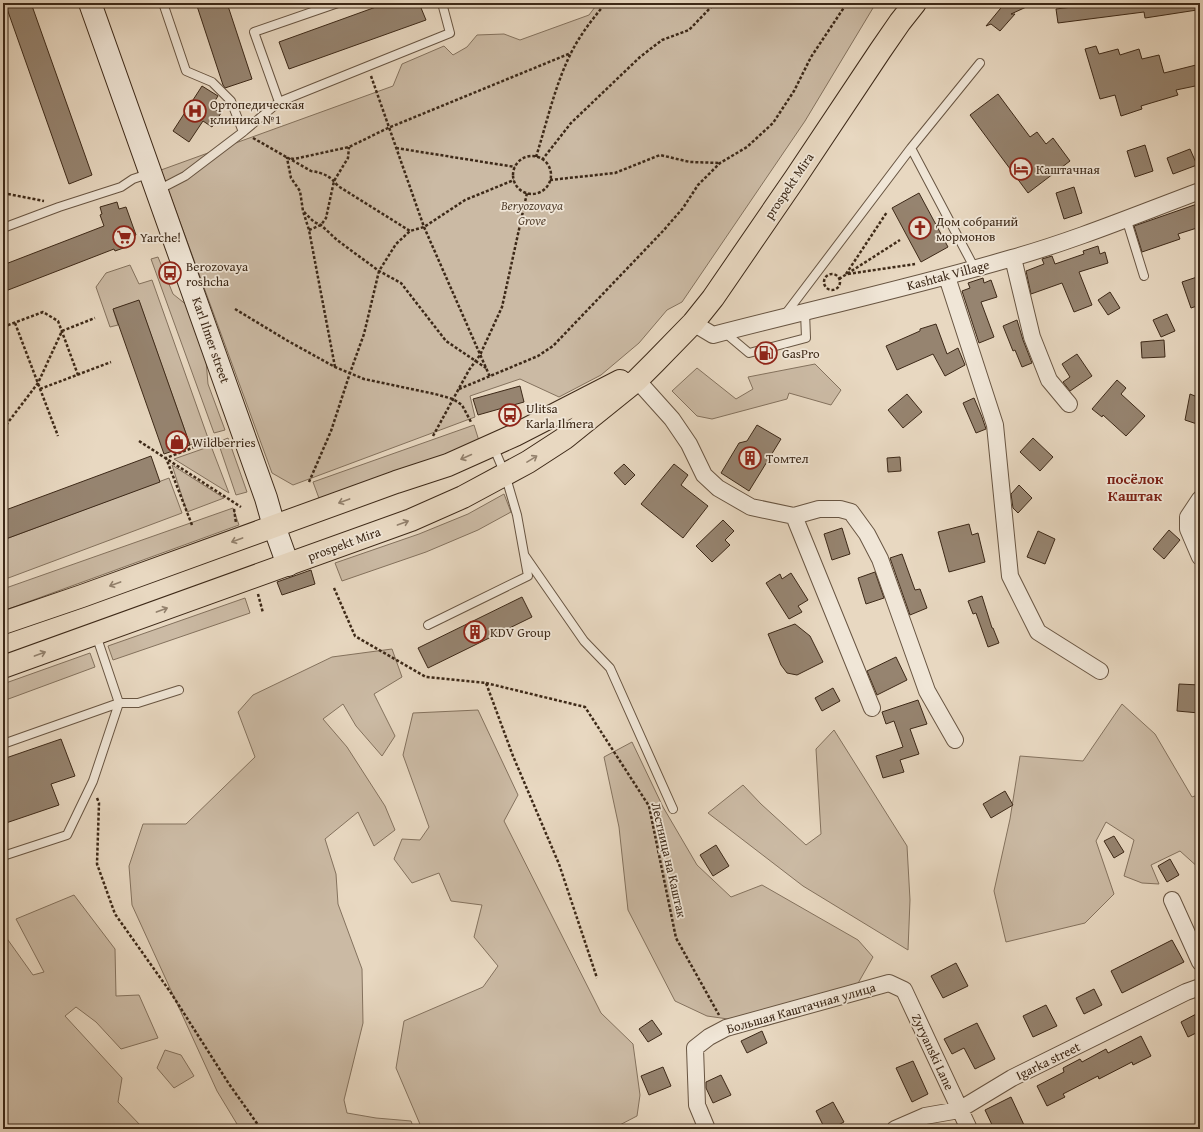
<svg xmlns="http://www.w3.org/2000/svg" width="1203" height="1132" font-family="'Gentium Book Plus',serif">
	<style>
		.green { fill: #cbbaa4; stroke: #84725e }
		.building { fill: #968470; stroke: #3d2918 }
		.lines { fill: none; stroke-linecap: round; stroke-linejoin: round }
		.lane-casing { stroke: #685542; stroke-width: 10 }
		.street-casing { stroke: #685542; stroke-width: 18 }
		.secondary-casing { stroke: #3d2918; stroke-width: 24 }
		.primary-casing { stroke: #3d2918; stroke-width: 24 }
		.path { stroke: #3d2918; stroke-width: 2.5; stroke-dasharray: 3 2; stroke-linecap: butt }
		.lane { stroke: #f0e6d7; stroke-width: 8 }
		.street { stroke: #f0e6d7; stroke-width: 16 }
		.secondary { stroke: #f0e6d7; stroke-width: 22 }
		.primary { stroke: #e8d8c1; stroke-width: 22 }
		.oneway { stroke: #92806c }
		.labels { text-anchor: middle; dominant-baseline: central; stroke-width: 3.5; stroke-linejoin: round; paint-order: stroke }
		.poi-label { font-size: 13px; fill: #3d2918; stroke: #f0e6d7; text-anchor: start }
		.street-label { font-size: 13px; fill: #3d2918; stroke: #f0e6d7 }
		.park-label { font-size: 13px; font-style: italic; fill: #594634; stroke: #f0e6d7 }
		.quarter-label { font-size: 15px; font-weight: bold; fill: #7a1f14; stroke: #f0e6d7 }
	</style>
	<rect width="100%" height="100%" fill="#e8d8c1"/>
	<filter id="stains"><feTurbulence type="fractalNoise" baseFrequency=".005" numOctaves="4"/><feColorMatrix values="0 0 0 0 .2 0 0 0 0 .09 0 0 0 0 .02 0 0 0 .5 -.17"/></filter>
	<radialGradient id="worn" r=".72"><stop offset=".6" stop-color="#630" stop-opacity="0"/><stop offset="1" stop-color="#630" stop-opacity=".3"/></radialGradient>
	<path class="green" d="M598 3H876L805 121 682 302 667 310 639 343 601 375 559 397 520 379 470 396 475 417 293 485 272 473 161 170 393 86 402 64 444 46 453 55 467 47 477 35 504 34 520 40 589 15Z
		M158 257 173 294 188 306 206 360 208 384 225 430 214 433 151 259Z
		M130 265 139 284 152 280 208 438 190 445 139 301 113 309 118 325 110 327 96 287 106 273Z
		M815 364 841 390 831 405 789 393 787 399 712 419 697 416 672 391 697 368 736 399 753 389 748 377Z
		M474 425 480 444 320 501 313 482Z
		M228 438 247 492 236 495 218 442Z
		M211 446 229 493 174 459Z
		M172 465 224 498 187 512Z
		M169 478 182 513 3 580V540Z
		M504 494 511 512 478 530 426 552 342 581 335 563 419 534 468 514Z
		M233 508 239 525 3 611V589Z
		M245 598 250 613 113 660 108 646Z
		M392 649 402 677 374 694 395 736 382 756 356 726 343 704 323 719 347 747 385 806 395 830 374 846 358 812 325 839 336 874 338 904 362 969 363 1023 344 1100 347 1113 376 1118 411 1121 414 1129H240L217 1091 132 905 129 866 143 824H186L255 757 238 712 253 695 332 657Z
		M90 653 95 667 3 701V684Z
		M1122 704 1155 734 1192 797 1200 794V869L1180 851 1151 865 1159 884 1142 883 1124 876 1134 840 1106 822 1096 841 1114 894 1085 923 1006 942 994 891 1010 819 1020 756 1083 761Z
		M478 710 518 795 504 821 601 1013 633 1044 640 1095 637 1116 612 1129H422L396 1068 404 1021 483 987 498 966 474 937 482 905 451 901 439 873 412 883 394 859 402 839 420 840 429 827 403 755 413 713Z
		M834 730 907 846 910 900 908 950 803 886 708 813 743 785 761 804 806 845 821 834 816 749Z
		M632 742 663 807 697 865 731 897 762 885 858 940 873 957 857 985 735 1020 707 1016 675 1001 628 910 619 827 604 757Z
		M74 895 115 949 116 996 139 995 158 1038 121 1049 96 1022 76 1007 65 1016 122 1078 118 1102 142 1127H181L185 1129H34L30 1126 24 1129H3V933L33 975 44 972 16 919Z
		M165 1050 181 1055 194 1076 174 1088 157 1068Z"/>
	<path class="building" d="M5 3H31L92 175 69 184Z
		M196 3H227L252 79 225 88 223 85Z
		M387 3H419L426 20 289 69 279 42Z
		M1005 3H1035L1011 14H1015L1000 31 991 24 986 26Z
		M1104 3H1196L1197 10 1145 18 1144 12 1058 23 1056 9Z
		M1096 46 1099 54 1118 49 1120 55 1139 49 1142 59 1159 55 1164 73 1200 64V85L1176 90 1178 95 1141 106 1142 109 1121 116 1115 95 1100 99 1085 49Z
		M202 86 218 96 211 107 221 113 212 127 203 121 189 142 173 131Z
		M998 94 1030 137 1037 132 1046 144 1053 138 1070 161 1028 193 970 115Z
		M1145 145 1153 171 1135 177 1127 151Z
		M1190 149 1197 165 1173 174 1167 158Z
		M1074 187 1082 213 1064 219 1056 193Z
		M919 193 948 247 921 262 892 208Z
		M117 202 119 209 126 207 136 235 130 237 132 245 115 251 114 249 3 292V265L104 226 100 215 102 214 100 207Z
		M1200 203V227L1178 234 1180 239 1142 252 1134 226Z
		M1098 246 1100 254 1105 252 1108 263 1079 272 1092 305 1074 312 1062 283 1031 294 1026 271 1044 264 1042 259 1052 256 1055 264 1084 254 1083 251Z
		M1200 276V305L1191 308 1182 282Z
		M983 278 984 283 991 280 997 297 981 302 994 337 979 343 962 291 970 288 968 283Z
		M1110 292 1120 308 1108 315 1098 300Z
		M139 300 190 445 164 454 113 309Z
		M1167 314 1175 331 1161 337 1153 320Z
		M1017 320 1023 340 1032 363 1022 367 1015 350 1013 351 1003 326Z
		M936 324 947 354 958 348 965 365 945 376 933 354 897 370 886 346 920 331V329Z
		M1164 340 1165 357 1142 358 1141 342Z
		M1077 354 1092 376 1070 391 1063 382 1070 377 1062 364Z
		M1117 380 1126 388 1121 394 1145 416 1126 436 1103 415 1102 417 1092 409Z
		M520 386 524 402 478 415 473 399Z
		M907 394 922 412 903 428 888 410Z
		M1190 394 1200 398V425L1185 420Z
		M974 398 982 417 986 429 976 433 963 403Z
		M757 425 781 439 749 491 721 473 739 443 747 441Z
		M1033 438 1053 457 1040 471 1020 452Z
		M151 456 160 482 3 540V511Z
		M900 457 901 471 888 472 887 458Z
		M624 464 635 475 625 485 614 473Z
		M674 464 688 475 681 485 708 506 683 538 641 504Z
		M1019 485 1032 498 1018 513 1013 508 1011 494Z
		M723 520 734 531 725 540 730 545 712 562 696 546Z
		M969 524 972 535 978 533 985 562 949 572 938 532Z
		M842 528 850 554 832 560 824 534Z
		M1169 530 1180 540 1164 559 1153 549Z
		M1038 531 1055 539 1045 564 1027 557Z
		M902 554 915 590 920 589 927 608 910 615 890 558Z
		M311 570 315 584 282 595 277 582Z
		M875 572 884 598 866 604 858 578Z
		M791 573 808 600 798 606 802 612 789 619 766 583 780 574 782 579Z
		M982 596 992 628H993L999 643 988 647 976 613 973 614 968 601Z
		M522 597 532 617 428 668 418 648Z
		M795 624 810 636 823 662 797 675 787 673 781 665 768 634Z
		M896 657 907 680 877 695 867 671Z
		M1179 684 1200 685 1199 713 1177 711Z
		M833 688 840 701 822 711 815 698Z
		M918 700 927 724 910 729 919 754 900 760 904 772 883 778 876 756 903 747 894 721 886 724 882 712Z
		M61 739 75 776 51 784 59 805 3 824V759Z
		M1005 791 1013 805 991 818 983 804Z
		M1114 836 1124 852 1114 858 1104 841Z
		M716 845 729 866 713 876 700 855Z
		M1170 859 1179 875 1167 882 1158 866Z
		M1172 940 1184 962 1122 993 1111 971Z
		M956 963 968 986 943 998 931 976Z
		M1094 989 1102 1005 1084 1014 1076 998Z
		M1046 1005 1057 1026 1033 1037 1023 1016Z
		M1200 1012V1031L1188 1037 1181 1022Z
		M652 1020 662 1034 648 1042 639 1029Z
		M977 1023 995 1059 975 1069 964 1048 952 1054 944 1039Z
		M762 1031 767 1043 747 1053 741 1041Z
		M1141 1036 1151 1056 1133 1065 1132 1062 1099 1079 1098 1076 1063 1094 1065 1097 1047 1106 1037 1086 1064 1072 1063 1068 1080 1059 1082 1062 1106 1049 1108 1053Z
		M913 1061 928 1094 912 1102 896 1068Z
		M663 1067 671 1086 649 1095 641 1076Z
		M721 1075 731 1095 713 1103 706 1088V1082Z
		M1011 1097 1024 1125 1017 1129H994L985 1110Z
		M833 1102 844 1122 831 1129H825L816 1111Z"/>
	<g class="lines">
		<g class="lane-casing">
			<path id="lane" d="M163 3 186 71 212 82 231 101 243 132
				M279 102 254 32 338 3
				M911 148 975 269
				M158 190 185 176 243 132 279 102 450 33 442 3
				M1126 218 1144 276
				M3 228 59 207 121 187 133 179 151 173
				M784 316 911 148 980 63
				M724 332 749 353 806 338 805 312
				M525 556 584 641 610 668 673 809
				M428 625 528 576 517 515 505 474 493 446
				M3 744 119 703H138L179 690
				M3 856 67 835 93 781 119 703 96 635"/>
		</g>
		<g class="street-casing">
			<path id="street" d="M1013 258 1032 337 1049 380 1069 404
				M947 277 995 425 1010 576 1038 632 1100 671
				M693 323 713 335C813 309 913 287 1012 258 1076 240 1138 214 1200 191
				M637 380 672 419 689 444 704 475 718 488 751 507 794 516 819 509H840L851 512 867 534 880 559 927 691 955 740
				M1200 499 1188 517V529L1200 557
				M794 516 872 708
				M1172 900 1200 962
				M707 1129 697 1105 695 1048 709 1037 726 1028 889 983 904 990 969 1129
				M895 1129 925 1116 959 1110 1012 1078 1186 992 1200 987"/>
		</g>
		<g class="secondary-casing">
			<path id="secondary" d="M90 3 266 498 274 526 288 565"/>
		</g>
		<g class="primary-casing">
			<path id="primary" d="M3 623 82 596 396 482 448 465 515 435 620 381
				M3 667 411 520 463 497 528 462 565 438 637 380 655 362 693 323 713 298 796 177 880 51 900 22 915 3"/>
		</g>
		<path class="path" d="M371 76 424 227 490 377
			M253 138 311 171C324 173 330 176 338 186L410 231
			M396 148 515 167
			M513 175a19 19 0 1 1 38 0a19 19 0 1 1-38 0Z
			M536 157C547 122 555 85 571 53 580 35 593 18 606 3
			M542 160 571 123 640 57 662 40 689 30 715 3
			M550 180 615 173 660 155 690 162 720 163
			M3 193 44 201
			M304 212 314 222 321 225 337 240 379 271 401 283 446 341 486 368
			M309 230 321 225 326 218 334 181 348 158 349 147
			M846 274 887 212
			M848 274 915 264
			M824 282a8 8 0 1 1 16 0a8 8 0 1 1-16 0Z
			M839 279 900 240
			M235 309 288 341 335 367 364 379 435 394 453 399 462 405 471 422
			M15 323 58 436
			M3 327 43 312 58 321 78 375
			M335 367 309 230 303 211 300 191 291 178 287 158 294 159 349 147 388 128 571 53
			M40 389 111 362
			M459 389 538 356 553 346 663 231 683 208 698 185 720 163 747 147 773 123 794 91 811 57 847 3
			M3 429 38 383 62 331 95 318
			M433 436 469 370 480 355 502 307 527 193
			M139 441 241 507
			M309 482 331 431 350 373 364 334 379 271 396 244 410 231 424 227 465 200 514 180
			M234 509 236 523
			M192 525 166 458 213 440
			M334 588 355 636 426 677 486 683 513 756 559 864 597 978
			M258 594 263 613
			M486 683 585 707 649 806 676 938 719 1015
			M97 798 99 803 97 864 115 914 171 993 229 1084 261 1129"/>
		<use href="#lane" class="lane"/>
		<use href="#street" class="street"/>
		<use href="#secondary" class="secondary"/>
		<use href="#primary" class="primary"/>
	</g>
	<defs><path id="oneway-shaft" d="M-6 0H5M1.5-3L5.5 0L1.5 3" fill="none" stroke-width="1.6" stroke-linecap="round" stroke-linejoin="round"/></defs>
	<g class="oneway">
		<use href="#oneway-shaft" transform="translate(466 457) rotate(156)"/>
		<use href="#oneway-shaft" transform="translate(532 459) rotate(-32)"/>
		<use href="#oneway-shaft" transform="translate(344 501) rotate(160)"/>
		<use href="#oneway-shaft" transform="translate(403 523) rotate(-20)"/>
		<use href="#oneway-shaft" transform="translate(237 540) rotate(160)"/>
		<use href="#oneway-shaft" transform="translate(115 584) rotate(160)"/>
		<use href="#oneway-shaft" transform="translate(162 610) rotate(-20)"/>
		<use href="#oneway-shaft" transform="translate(40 654) rotate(-20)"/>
	</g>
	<defs>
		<g id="hospital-ring" transform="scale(1.15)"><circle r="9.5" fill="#f0e6d7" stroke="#8f2418" stroke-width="1.5"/><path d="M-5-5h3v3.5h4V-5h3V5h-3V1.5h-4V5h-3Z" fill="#8f2418"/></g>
		<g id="hotel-ring" transform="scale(1.15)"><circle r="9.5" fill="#f0e6d7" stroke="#8f2418" stroke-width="1.5"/><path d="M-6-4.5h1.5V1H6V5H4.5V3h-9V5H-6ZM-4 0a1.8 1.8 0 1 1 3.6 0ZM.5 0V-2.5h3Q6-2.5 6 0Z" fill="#8f2418"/></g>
		<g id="church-ring" transform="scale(1.15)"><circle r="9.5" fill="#f0e6d7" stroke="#8f2418" stroke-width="1.5"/><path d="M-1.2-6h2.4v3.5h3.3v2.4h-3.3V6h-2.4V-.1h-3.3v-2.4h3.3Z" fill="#8f2418"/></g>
		<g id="supermarket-ring" transform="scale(1.15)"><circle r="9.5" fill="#f0e6d7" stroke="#8f2418" stroke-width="1.5"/><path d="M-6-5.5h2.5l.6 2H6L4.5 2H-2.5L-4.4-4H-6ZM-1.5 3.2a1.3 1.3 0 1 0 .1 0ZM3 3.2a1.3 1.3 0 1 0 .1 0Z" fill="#8f2418"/></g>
		<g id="bus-ring" transform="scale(1.15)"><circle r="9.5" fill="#f0e6d7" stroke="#8f2418" stroke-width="1.5"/><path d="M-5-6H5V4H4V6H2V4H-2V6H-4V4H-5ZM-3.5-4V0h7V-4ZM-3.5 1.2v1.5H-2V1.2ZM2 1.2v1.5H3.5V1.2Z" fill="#8f2418"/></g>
		<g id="fuel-ring" transform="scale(1.15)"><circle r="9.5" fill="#f0e6d7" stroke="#8f2418" stroke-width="1.5"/><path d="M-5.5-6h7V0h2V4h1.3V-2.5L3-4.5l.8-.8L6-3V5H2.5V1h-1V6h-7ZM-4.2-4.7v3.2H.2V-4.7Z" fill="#8f2418"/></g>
		<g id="shop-ring" transform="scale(1.15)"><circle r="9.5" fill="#f0e6d7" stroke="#8f2418" stroke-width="1.5"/><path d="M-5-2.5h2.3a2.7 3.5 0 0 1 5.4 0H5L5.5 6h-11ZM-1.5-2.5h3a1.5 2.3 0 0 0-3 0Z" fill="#8f2418"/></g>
		<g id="building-ring" transform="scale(1.15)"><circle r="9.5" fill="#f0e6d7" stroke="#8f2418" stroke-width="1.5"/><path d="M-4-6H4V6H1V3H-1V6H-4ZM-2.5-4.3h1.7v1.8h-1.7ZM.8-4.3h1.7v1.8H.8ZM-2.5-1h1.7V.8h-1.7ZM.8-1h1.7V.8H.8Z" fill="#8f2418"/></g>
	</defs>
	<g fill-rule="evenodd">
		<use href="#hospital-ring" x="195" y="111"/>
		<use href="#hotel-ring" x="1021" y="169"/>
		<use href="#church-ring" x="920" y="228"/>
		<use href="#supermarket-ring" x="124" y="237"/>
		<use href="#bus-ring" x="170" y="273"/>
		<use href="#fuel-ring" x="766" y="353"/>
		<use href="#bus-ring" x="510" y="415"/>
		<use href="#shop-ring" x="177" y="442"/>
		<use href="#building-ring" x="750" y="458"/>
		<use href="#building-ring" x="475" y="632"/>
	</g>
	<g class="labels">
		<g class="poi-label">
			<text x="210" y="104">Ортопедическая<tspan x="210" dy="15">клиника №1</tspan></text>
			<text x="1036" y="169">Каштачная</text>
			<text x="936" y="221">Дом собраний<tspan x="936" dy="15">мормонов</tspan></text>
			<text x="140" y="237">Yarche!</text>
			<text x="186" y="266">Berozovaya<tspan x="186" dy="15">roshcha</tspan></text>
			<text x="782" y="353">GasPro</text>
			<text x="526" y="408">Ulitsa<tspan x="526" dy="15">Karla Ilmera</tspan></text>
			<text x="192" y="442">Wildberries</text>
			<text x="766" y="458">Томтел</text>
			<text x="490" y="632">KDV Group</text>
		</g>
		<g class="street-label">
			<text transform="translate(789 186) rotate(-56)">prospekt Mira</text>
			<text transform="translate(948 275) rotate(-15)">Kashtak Village</text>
			<text transform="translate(211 340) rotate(71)">Karl Ilmer street</text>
			<text transform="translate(344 544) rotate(-20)">prospekt Mira</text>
			<text transform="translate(669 860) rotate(77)">Лестница на Каштак</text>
			<text transform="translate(801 1008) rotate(-16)">Большая Каштачная улица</text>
			<text transform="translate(933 1052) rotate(65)">Zyryanski Lane</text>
			<text transform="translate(1048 1061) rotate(-26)">Igarka street</text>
		</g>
		<g class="park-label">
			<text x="532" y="205">Beryozovaya<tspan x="532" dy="15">Grove</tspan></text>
		</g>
		<g class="quarter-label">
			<text x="1135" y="478">посёлок<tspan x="1135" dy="17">Каштак</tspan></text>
		</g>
	</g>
	<rect width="1203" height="1132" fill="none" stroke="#e8d8c1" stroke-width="16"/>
	<rect x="4" y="4" width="1195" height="1124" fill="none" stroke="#3d2918" stroke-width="2"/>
	<rect x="8" y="8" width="1187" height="1116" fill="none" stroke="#3d2918"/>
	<rect width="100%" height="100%" filter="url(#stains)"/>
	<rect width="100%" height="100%" fill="url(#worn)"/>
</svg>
